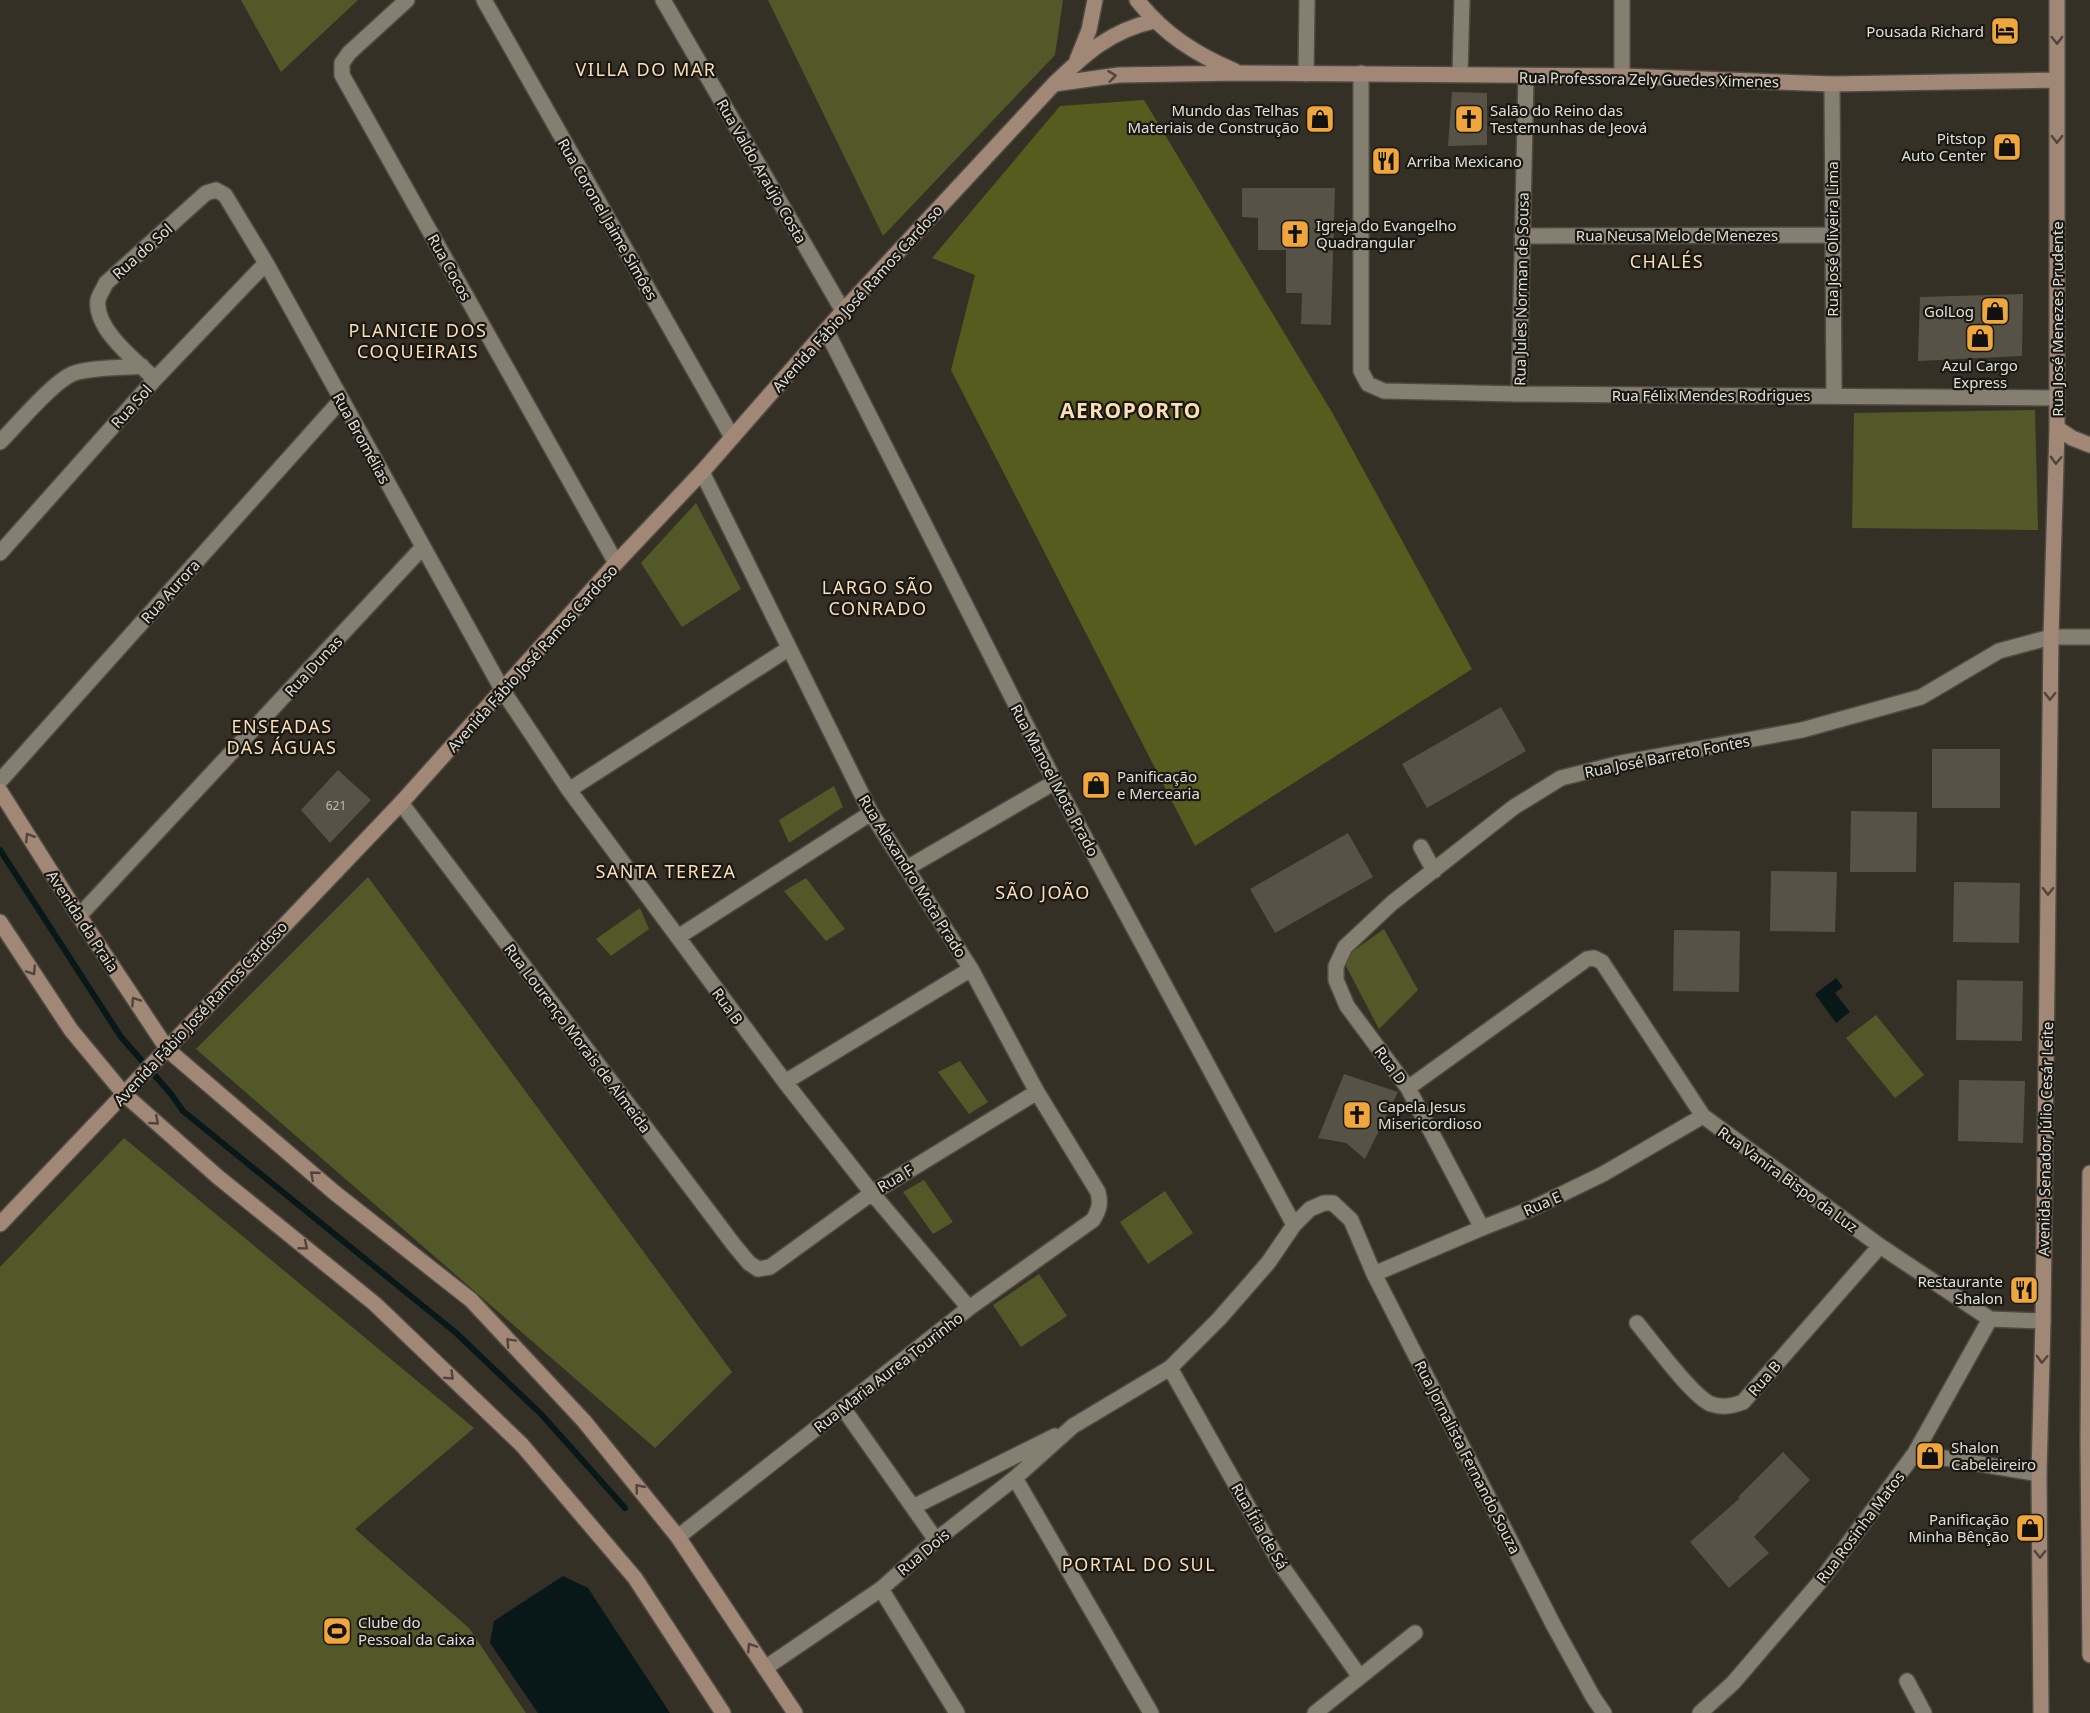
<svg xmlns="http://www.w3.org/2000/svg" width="2090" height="1713" font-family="'Noto Sans',sans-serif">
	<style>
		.green { fill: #535828 }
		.forest { fill: #565c1d }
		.water { fill: #081818 }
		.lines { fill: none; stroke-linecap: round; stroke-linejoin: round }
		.stream { stroke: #081818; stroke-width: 6 }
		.building { fill: #575246 }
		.street-casing { stroke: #4f4b42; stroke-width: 18 }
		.secondary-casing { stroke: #4f4b42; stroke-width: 18 }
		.street { stroke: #857f72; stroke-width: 15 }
		.secondary { stroke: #a18776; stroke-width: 15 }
		.oneway { stroke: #50443b }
		.labels { text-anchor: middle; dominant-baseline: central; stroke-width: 4.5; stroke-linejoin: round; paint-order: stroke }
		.number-label { font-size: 12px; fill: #bebbb3 }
		.poi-label { font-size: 15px; fill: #e1ded7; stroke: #1a1813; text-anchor: start }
		.street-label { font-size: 15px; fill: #e1ded7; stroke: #1a1813 }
		.quarter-label { font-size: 18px; letter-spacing: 1.5px; fill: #fcdeb8; stroke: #1a1813 }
		.district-label { font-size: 21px; font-weight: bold; letter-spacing: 1.5px; fill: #fcdeb8; stroke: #1a1813 }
	</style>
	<rect width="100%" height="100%" fill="#353025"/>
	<path class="green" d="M241 0H358L281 72Z
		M768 0H1063L1055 55 883 236Z
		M2035 410 2038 530 1852 528 1854 413Z
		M696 503 741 589 682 627 641 563Z
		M834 786 843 807 789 843 779 820Z
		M368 877 732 1372 655 1448 196 1049Z
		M806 878 845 929 826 941 784 891Z
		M640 908 649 929 611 956 596 939Z
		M1384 929 1418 990 1379 1029 1346 966 1349 954Z
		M1876 1015 1924 1075 1895 1098 1846 1038Z
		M960 1061 988 1102 969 1114 938 1072Z
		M124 1138 474 1428 355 1529 469 1628 526 1713H0V1267Z
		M924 1180 953 1222 933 1234 903 1192Z
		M1165 1191 1193 1233 1148 1264 1120 1222Z
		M1039 1274 1067 1316 1021 1347 993 1305Z"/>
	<path class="forest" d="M1144 100 1333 414 1472 669 1195 846 951 370 975 275 932 258 1060 106Z"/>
	<path class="water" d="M1836 978 1843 987 1835 993 1850 1012 1836 1023 1815 994Z
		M563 1576 588 1588 670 1713H538L490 1643 494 1621Z"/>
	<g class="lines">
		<path class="stream" d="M0 850 121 1037 171 1094 183 1111 455 1332 541 1414 625 1508"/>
	</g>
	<path class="building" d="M1452 92 1487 93V145L1448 146Z
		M1242 188H1335L1331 325 1301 324 1302 293H1286V250H1258V218L1242 217Z
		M2023 294 2022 356 1918 361 1920 297Z
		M1501 707 1526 751 1427 808 1402 764Z
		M1932 749H2000V808H1932Z
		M338 770 371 800 330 843 301 810Z
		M1851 811 1917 812 1916 872H1850Z
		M1348 833 1373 877 1275 933 1250 889Z
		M1771 871 1837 872 1835 932 1770 931Z
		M1954 882 2020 883 2019 943 1953 942Z
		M1674 930 1740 931 1739 992 1673 991Z
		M1957 980 2023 981 2022 1041 1956 1040Z
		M1344 1074 1398 1092 1365 1159 1346 1143 1318 1138Z
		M1959 1080 2025 1081 2023 1143 1958 1141Z
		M1783 1452 1810 1480 1754 1537 1769 1553 1729 1588 1690 1542 1740 1498 1738 1497Z"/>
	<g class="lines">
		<g class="street-casing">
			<path id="street" d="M407 0 349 53 342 63V75L616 563
				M484 0 732 437
				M663 0 843 311
				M1361 73V371L1368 384 1384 391 1519 394 2056 398
				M1306 74 1307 0
				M1460 74 1462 0
				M1622 76V0
				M1832 84 1834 395
				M1522 236 1831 235
				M826 330 1055 782 1294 1225
				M155 379C136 361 94 329 98 300 99 295 104 288 106 283L206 193 216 190 225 195 266 263 503 691 569 790 785 1082 872 1193 969 1308
				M1519 394 1526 76
				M0 442C17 425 52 383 72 374 88 367 123 368 142 366
				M0 553 155 379 266 263
				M0 781 341 400
				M569 790 788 649
				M401 803 734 1245 749 1263 758 1269 770 1267 872 1193 1037 1092
				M1421 847 1434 871
				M907 868 1055 782
				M79 916 423 547
				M678 937 871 813
				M785 1082 971 969
				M1408 1088 1587 959 1594 958 1602 962 1703 1116 1880 1246 1990 1319 2043 1321
				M1482 1228 1408 1088 1347 1006 1336 980V966L1345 947 1392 903 1514 807 1561 778 1621 763 1802 730 1921 697 1999 651 2051 637H2090
				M1374 1274 1482 1228 1533 1208 1603 1174 1703 1116
				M1637 1323C1652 1341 1692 1396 1711 1404 1722 1408 1733 1406 1743 1402L1880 1246
				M1170 1368 1281 1565 1360 1677
				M843 1408 936 1540
				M1915 1453 2039 1474
				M1015 1478 1151 1713
				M913 1507 1055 1436
				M678 1537 969 1308 1093 1220C1099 1210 1101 1204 1098 1192L1037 1092 971 969 871 813 702 472
				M881 1589 957 1713
				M765 1668 881 1589 936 1540 1015 1478 1073 1426 1170 1368 1219 1319 1268 1263 1294 1225 1310 1209 1324 1203H1333L1351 1220 1374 1274 1554 1626 1593 1697 1604 1713
				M1907 1681 1924 1713
				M1315 1713 1415 1633
				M1700 1713 1733 1683 1819 1583 1915 1453 1990 1319"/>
		</g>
		<g class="secondary-casing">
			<path id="secondary" d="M1137 0C1164 34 1195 54 1235 71
				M1077 60 1089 30 1095 0
				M1054 84 1119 75 1240 73 1622 76 1832 84 2057 80
				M2057 428 2072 438 2090 445
				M0 791 79 916 168 1050 335 1193 471 1300 584 1421 678 1537 795 1713
				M0 922 71 1030 124 1094 218 1177 375 1304 522 1445 635 1578 723 1713
				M2090 1173 2088 1441 2090 1655
				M0 1224 401 803 616 563 702 472 843 311 1054 84C1086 53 1110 31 1154 21
				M2041 1713 2039 1474 2043 1321 2051 637 2057 428V0"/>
		</g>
		<use href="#street" class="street"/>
		<use href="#secondary" class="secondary"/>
	</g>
	<defs><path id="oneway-chevron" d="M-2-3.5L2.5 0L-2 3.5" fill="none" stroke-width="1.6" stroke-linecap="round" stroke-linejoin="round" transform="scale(1.5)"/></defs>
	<g class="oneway">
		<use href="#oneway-chevron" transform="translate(2057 40) rotate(89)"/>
		<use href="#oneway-chevron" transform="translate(1112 76) rotate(-7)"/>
		<use href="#oneway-chevron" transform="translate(2057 139) rotate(90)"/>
		<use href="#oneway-chevron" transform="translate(2056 460) rotate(92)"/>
		<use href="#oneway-chevron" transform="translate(2050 696) rotate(91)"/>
		<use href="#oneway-chevron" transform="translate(29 837) rotate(-122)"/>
		<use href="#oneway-chevron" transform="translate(2048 891) rotate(91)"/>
		<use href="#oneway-chevron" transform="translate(32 971) rotate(57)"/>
		<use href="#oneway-chevron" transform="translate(135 1001) rotate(-124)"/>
		<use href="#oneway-chevron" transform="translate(155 1121) rotate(41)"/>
		<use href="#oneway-chevron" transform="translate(314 1175) rotate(-139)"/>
		<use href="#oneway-chevron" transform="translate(304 1246) rotate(39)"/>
		<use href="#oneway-chevron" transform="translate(510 1342) rotate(-133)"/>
		<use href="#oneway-chevron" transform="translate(2042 1359) rotate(92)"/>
		<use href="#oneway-chevron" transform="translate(450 1376) rotate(44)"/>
		<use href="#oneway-chevron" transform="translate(639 1488) rotate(-129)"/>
		<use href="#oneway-chevron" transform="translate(2040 1554) rotate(90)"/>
		<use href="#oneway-chevron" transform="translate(751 1647) rotate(-123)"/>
	</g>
	<defs>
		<g id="hotel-square" transform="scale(1.5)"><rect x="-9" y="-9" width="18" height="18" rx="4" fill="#efa73d" stroke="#1a1813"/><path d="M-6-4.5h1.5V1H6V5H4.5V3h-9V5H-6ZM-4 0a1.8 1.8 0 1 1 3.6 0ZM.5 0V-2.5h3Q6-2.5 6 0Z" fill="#111"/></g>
		<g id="shop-square" transform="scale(1.5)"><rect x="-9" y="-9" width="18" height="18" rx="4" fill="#efa73d" stroke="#1a1813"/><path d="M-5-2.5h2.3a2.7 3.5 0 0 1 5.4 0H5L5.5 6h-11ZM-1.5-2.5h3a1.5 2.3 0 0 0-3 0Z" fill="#111"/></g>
		<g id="church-square" transform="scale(1.5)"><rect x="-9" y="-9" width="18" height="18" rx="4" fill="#efa73d" stroke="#1a1813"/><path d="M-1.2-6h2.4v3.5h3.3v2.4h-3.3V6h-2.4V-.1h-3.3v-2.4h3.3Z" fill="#111"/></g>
		<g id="restaurant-square" transform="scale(1.5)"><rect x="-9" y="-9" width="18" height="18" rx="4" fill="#efa73d" stroke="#1a1813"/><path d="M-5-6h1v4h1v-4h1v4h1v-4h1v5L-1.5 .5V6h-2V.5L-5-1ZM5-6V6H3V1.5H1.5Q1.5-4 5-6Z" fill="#111"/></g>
		<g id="stadium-square" transform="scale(1.5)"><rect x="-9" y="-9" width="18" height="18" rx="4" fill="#efa73d" stroke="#1a1813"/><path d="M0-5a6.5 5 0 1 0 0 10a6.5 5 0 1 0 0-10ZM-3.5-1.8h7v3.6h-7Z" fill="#111"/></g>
	</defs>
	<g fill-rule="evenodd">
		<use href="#hotel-square" x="2005" y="31"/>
		<use href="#shop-square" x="1320" y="119"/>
		<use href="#church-square" x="1469" y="119"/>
		<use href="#shop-square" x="2007" y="147"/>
		<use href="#restaurant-square" x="1386" y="161"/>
		<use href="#church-square" x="1295" y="234"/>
		<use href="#shop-square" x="1995" y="311"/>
		<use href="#shop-square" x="1980" y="338"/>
		<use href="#shop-square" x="1096" y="785"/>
		<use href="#church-square" x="1357" y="1115"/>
		<use href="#restaurant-square" x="2024" y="1290"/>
		<use href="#shop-square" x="1930" y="1456"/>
		<use href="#shop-square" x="2030" y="1528"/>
		<use href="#stadium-square" x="337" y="1631"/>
	</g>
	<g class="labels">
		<g class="number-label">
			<text x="336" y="805">621</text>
		</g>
		<g class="poi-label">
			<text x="1984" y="31" text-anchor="end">Pousada Richard</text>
			<text x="1299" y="110" text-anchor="end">Mundo das Telhas<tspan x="1299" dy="17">Materiais de Construção</tspan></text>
			<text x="1490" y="110">Salão do Reino das<tspan x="1490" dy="17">Testemunhas de Jeová</tspan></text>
			<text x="1986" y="138" text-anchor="end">Pitstop<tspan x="1986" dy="17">Auto Center</tspan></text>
			<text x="1407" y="161">Arriba Mexicano</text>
			<text x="1316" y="225">Igreja do Evangelho<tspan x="1316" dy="17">Quadrangular</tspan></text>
			<text x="1974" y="311" text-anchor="end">GolLog</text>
			<text x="1980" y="365" text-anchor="middle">Azul Cargo<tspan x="1980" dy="17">Express</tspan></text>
			<text x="1117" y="776">Panificação<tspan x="1117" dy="17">e Mercearia</tspan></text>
			<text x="1378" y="1106">Capela Jesus<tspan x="1378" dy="17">Misericordioso</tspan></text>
			<text x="2003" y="1281" text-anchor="end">Restaurante<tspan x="2003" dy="17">Shalon</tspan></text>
			<text x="1951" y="1447">Shalon<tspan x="1951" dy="17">Cabeleireiro</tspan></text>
			<text x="2009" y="1519" text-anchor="end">Panificação<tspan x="2009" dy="17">Minha Bênção</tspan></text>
			<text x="358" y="1622">Clube do<tspan x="358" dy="17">Pessoal da Caixa</tspan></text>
		</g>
		<g class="street-label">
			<text transform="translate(1649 79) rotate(1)">Rua Professora Zely Guedes Ximenes</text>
			<text transform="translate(762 171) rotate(60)">Rua Valdo Araújo Costa</text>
			<text transform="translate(608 219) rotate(60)">Rua Coronel Jaime Simôes</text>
			<text x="1677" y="235">Rua Neusa Melo de Menezes</text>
			<text transform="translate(1832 239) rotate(-90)">Rua José Oliveira Lima</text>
			<text transform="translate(142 251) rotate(-42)">Rua do Sol</text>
			<text transform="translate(450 267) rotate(61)">Rua Cocos</text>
			<text transform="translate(1521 289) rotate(-89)">Rua Jules Norman de Sousa</text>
			<text transform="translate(857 298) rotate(-48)">Avenida Fábio José Ramos Cardoso</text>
			<text transform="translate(2057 319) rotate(-90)">Rua José Menezes Prudente</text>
			<text x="1711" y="395">Rua Félix Mendes Rodrigues</text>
			<text transform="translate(131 406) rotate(-48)">Rua Sol</text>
			<text transform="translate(362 438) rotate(61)">Rua Bromélias</text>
			<text transform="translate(170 591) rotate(-48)">Rua Aurora</text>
			<text transform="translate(532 658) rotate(-48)">Avenida Fábio José Ramos Cardoso</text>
			<text transform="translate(313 666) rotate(-47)">Rua Dunas</text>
			<text transform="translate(1667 756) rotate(-11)">Rua José Barreto Fontes</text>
			<text transform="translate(1055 780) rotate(62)">Rua Manoel Mota Prado</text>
			<text transform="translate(913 876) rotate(58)">Rua Alexandro Mota Prado</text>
			<text transform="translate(83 921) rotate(57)">Avenida da Praia</text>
			<text transform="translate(728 1006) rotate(54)">Rua B</text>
			<text transform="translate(200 1013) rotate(-47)">Avenida Fábio José Ramos Cardoso</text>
			<text transform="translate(578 1038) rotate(53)">Rua Lourenço Morais de Almeida</text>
			<text transform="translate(1391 1065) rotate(54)">Rua D</text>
			<text transform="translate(2045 1139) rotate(-89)">Avenida Senador Júlio Cesár Leite</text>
			<text transform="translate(895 1178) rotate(-31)">Rua F</text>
			<text transform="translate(1788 1179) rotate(36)">Rua Vanira Bispo da Luz</text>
			<text transform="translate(1542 1203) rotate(-24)">Rua E</text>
			<text transform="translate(888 1372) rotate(-38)">Rua Maria Aurea Tourinho</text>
			<text transform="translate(1764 1378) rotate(-49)">Rua B</text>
			<text transform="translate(1468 1457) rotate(63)">Rua Jornalista Fernando Souza</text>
			<text transform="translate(1260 1526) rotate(60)">Rua Íria de Sá</text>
			<text transform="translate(1860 1527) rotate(-53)">Rua Rosinha Matos</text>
			<text transform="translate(923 1552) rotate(-40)">Rua Dois</text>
		</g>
		<g class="quarter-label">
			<text x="646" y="69">VILLA DO MAR</text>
			<text x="1667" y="261">CHALÉS</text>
			<text x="418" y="330">PLANICIE DOS<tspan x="418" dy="21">COQUEIRAIS</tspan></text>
			<text x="878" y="587">LARGO SÃO<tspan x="878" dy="21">CONRADO</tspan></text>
			<text x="282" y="726">ENSEADAS<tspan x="282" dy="21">DAS ÁGUAS</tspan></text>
			<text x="666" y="871">SANTA TEREZA</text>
			<text x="1043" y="892">SÃO JOÃO</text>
			<text x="1139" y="1564">PORTAL DO SUL</text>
		</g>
		<g class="district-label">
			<text x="1131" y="410">AEROPORTO</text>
		</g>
	</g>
</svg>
